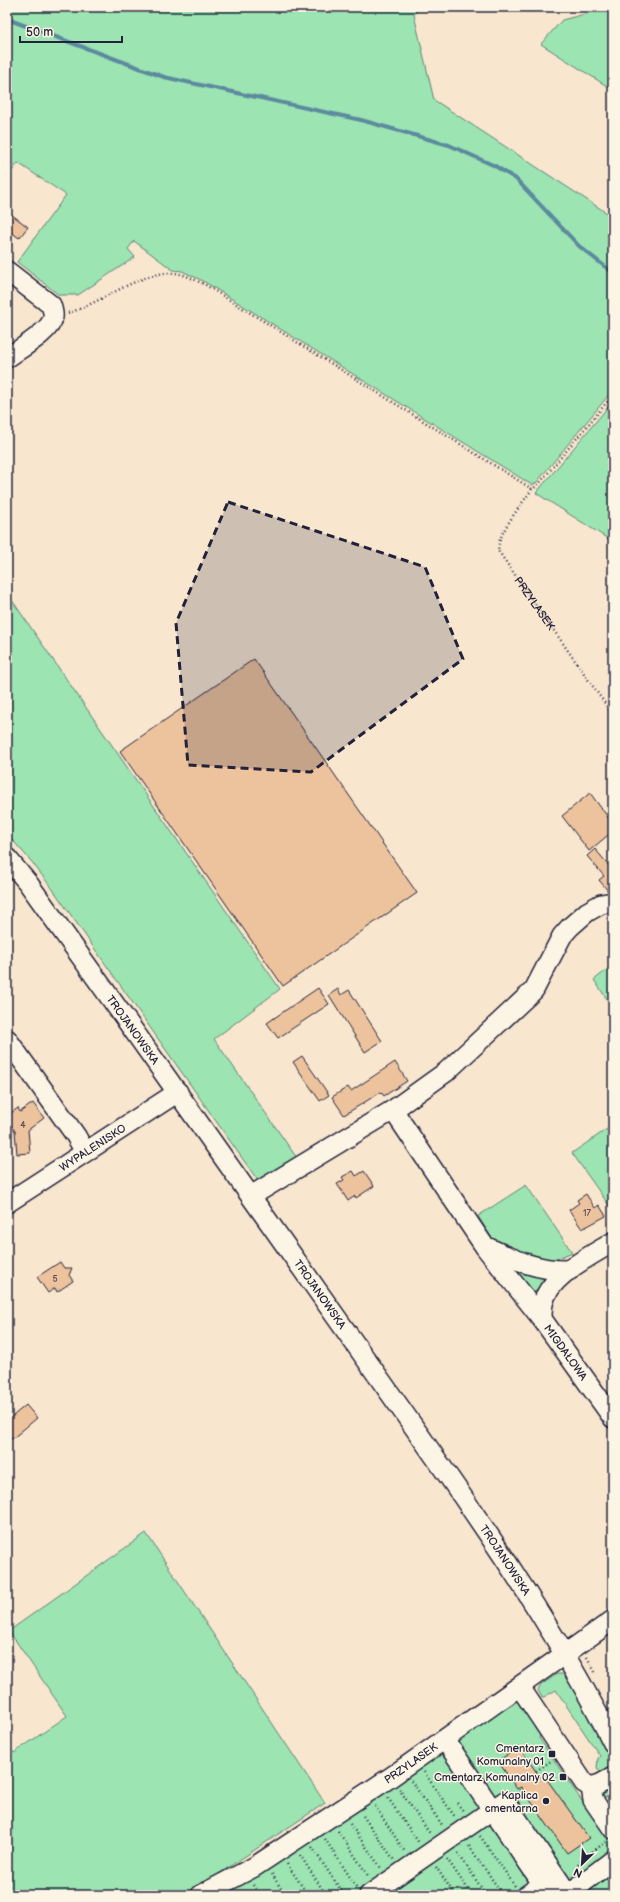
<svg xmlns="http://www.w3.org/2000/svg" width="620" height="1902" font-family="'Balsamiq Sans',sans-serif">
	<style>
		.green { fill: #9ce4b2; stroke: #5f8376 }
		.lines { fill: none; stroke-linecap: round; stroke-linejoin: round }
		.stream { stroke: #5c8a9e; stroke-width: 4 }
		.building { fill: #edc39d; stroke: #22223b }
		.minor-casing { stroke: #22223b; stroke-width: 22 }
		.path { stroke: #22223b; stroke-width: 2.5; stroke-dasharray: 1 3; stroke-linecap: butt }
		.minor { stroke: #fcf5e5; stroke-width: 19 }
		.marked { fill: #22223b; fill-opacity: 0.2; stroke: #22223b; stroke-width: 3; stroke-dasharray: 8 5; stroke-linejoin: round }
		.poi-dot { fill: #22223b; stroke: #fcf5e5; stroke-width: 1.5 }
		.labels { text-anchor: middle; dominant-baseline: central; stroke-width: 3; stroke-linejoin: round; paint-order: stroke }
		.number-label { font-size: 9px; fill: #554a54 }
		.street-label { font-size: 11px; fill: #22223b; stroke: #fcf5e5 }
		.poi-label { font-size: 11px; fill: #22223b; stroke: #fcf5e5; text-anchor: end }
	</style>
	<rect width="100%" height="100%" fill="#f8e6cf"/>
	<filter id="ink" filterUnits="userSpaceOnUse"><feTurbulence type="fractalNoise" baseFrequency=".025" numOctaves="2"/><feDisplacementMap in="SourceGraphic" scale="8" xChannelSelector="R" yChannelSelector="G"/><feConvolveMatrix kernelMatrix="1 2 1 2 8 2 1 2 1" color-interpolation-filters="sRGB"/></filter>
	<g filter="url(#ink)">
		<path class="green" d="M7 7H419L414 15 434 100 613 217V390L536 483 532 485 203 281 182 271 173 270 134 241 128 249 135 257 78 295H59L17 262 66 195 18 163 7 178Z
			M597 7H613V90L541 44 562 20 589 13Z
			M613 401V542L536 493Z
			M7 593 280 989 214 1039 299 1161 261 1185 54 891 31 861 7 834Z
			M613 965V1008L594 980Z
			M613 1125V1211L572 1153Z
			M526 1185 572 1252 552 1261 497 1246 478 1216Z
			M507 1262 547 1274 542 1283 536 1305Z
			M146 1533 325 1803 187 1895H7V1744L14 1753 67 1716 9 1631Z
			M557 1674H563L568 1681 572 1679 613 1755V1769L605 1775 597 1768 598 1758 600 1756 556 1690 542 1698 538 1690 541 1685Z
			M514 1697 540 1735 539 1738 607 1838 613 1839V1895H215L338 1823 497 1714 509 1700Z
			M613 1786V1801L609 1796 600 1800 601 1792Z"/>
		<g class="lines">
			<path class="stream" d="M7 19 164 77 361 120 449 145 495 166 516 179 579 246 613 273"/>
		</g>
		<path class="building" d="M7 211 28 227 19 238 7 229Z
			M254 659 417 893 283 986 120 751Z
			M590 793 613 824V831L589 851 562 816Z
			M595 849 612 869 613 868V891L609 892 599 880 604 876 587 856Z
			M318 988 329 1004 278 1038 267 1023Z
			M338 989 341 995 349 990 382 1041 365 1052 329 995Z
			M302 1056 329 1095 320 1101 293 1062Z
			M395 1062 407 1081 384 1096 381 1092 344 1115 332 1097 348 1087 351 1091Z
			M33 1103 44 1118 28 1130 30 1153 17 1154 15 1131 7 1120V1116L18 1108 20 1112Z
			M353 1171 356 1176 364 1171 374 1186 356 1198 355 1196 348 1201 337 1184 344 1180 342 1177Z
			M586 1194 595 1208 599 1205 606 1216 582 1229 569 1210 579 1203 577 1200Z
			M60 1262 64 1268H72L69 1275 73 1281 57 1292 55 1288 48 1293 37 1277Z
			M26 1405 37 1418 12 1439 7 1433V1421Z
			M519 1747 540 1777 543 1774 589 1838 567 1853 521 1787 517 1789 498 1761Z"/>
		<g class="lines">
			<g class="minor-casing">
				<g id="minor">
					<path d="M7 271 51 305C52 308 54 314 53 317 51 332 19 349 7 358"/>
					<path id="s2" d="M7 858 28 883C143 1043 257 1204 370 1365 456 1487 546 1609 613 1743"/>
					<path d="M7 1039 76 1136 85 1152"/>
					<path d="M393 1110 485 1247 542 1319"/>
					<path d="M251 1196 393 1110 446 1072 534 990 562 936 570 927 587 912 601 904 613 902"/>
					<path id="s3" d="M7 1203 178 1092"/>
					<path id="s4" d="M613 1242C591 1256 548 1276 543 1304 542 1309 542 1314 542 1319L613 1418"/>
					<path d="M487 1247C515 1260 538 1271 570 1270"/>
					<path d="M520 1687 584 1783 591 1787 600 1784 613 1777"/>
					<path d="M445 1740 550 1895"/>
					<path d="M591 1787 593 1800 613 1829"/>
					<path id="s5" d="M201 1895 254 1867 391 1777 613 1620"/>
					<path d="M369 1895 505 1801 568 1894"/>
					<path d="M527 1895 543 1884"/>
					<path d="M567 1895 613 1860"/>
				</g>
			</g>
			<g class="path">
				<path d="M68 313C99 304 142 271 172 273 184 273 194 280 204 284L532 489 537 486 613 395"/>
				<path id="s1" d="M532 489C523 503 494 537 499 552L613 715"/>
				<path d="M587 1657 596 1674"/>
				<path d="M536 1771 551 1761"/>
				<path d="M424 1772 455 1817"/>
				<path d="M411 1781 443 1826"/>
				<path d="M399 1789 431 1835"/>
				<path d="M516 1793 522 1789"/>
				<path d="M388 1798 419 1843"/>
				<path d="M457 1803 464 1812"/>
				<path d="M375 1806 405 1852"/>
				<path d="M363 1816 394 1860"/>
				<path d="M350 1824 381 1868"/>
				<path d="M338 1831 369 1877"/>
				<path d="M480 1836 515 1886"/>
				<path d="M325 1839 357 1888"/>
				<path d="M469 1846 503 1895"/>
				<path d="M312 1847 344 1895"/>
				<path d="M458 1853 486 1895"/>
				<path d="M300 1855 326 1895"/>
				<path d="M447 1859 472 1895"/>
				<path d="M287 1864 308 1895"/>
				<path d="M578 1865 583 1858 606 1842"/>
				<path d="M436 1867 455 1895"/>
				<path d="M272 1874 285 1895"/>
				<path d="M253 1885 260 1895"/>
				<path d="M402 1890 406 1895"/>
				<path d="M604 1895 613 1889"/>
			</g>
			<use href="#minor" class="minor"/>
		</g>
	</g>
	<path class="marked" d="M228 502 425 567 463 659 311 772 188 765 176 623Z"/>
	<g class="poi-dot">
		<rect x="548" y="1750" width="8" height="8" rx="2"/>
		<rect x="559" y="1773" width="8" height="8" rx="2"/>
		<circle cx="546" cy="1801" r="4"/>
	</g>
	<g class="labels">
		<g class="number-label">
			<text x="23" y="1125">4</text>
			<text x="587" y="1213">17</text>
			<text x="55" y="1279">5</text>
		</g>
		<g class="street-label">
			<text stroke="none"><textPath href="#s1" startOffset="135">PRZYLASEK</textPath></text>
			<text stroke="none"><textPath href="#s2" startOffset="213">TROJANOWSKA</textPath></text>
			<text stroke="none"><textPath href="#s3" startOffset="102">WYPALENISKO</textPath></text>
			<text stroke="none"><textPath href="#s2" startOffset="537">TROJANOWSKA</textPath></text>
			<text stroke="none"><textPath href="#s4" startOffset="152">MIGDAŁOWA</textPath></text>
			<text stroke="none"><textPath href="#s2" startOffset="861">TROJANOWSKA</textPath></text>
			<text stroke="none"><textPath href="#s5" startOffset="248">PRZYLASEK</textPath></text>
		</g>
		<g class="poi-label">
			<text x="544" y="1748">Cmentarz<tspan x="544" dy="13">Komunalny 01</tspan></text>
			<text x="555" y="1777">Cmentarz Komunalny 02</text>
			<text x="538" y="1795">Kaplica<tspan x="538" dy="13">cmentarna</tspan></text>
		</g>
	</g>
	<rect width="620" height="1902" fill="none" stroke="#fcf5e5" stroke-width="24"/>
	<rect x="12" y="12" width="596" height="1878" fill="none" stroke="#22223b" stroke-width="1.5" filter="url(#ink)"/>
	<g transform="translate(582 1864) rotate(205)" stroke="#fcf5e5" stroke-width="3" paint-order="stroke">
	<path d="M0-3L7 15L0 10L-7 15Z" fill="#22223b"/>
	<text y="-6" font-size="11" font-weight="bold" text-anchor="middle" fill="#22223b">N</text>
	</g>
	<path d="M20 36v6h102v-6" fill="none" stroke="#22223b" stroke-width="2"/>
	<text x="26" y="36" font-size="12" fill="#22223b" stroke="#fcf5e5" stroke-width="3" paint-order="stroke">50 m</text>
</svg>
